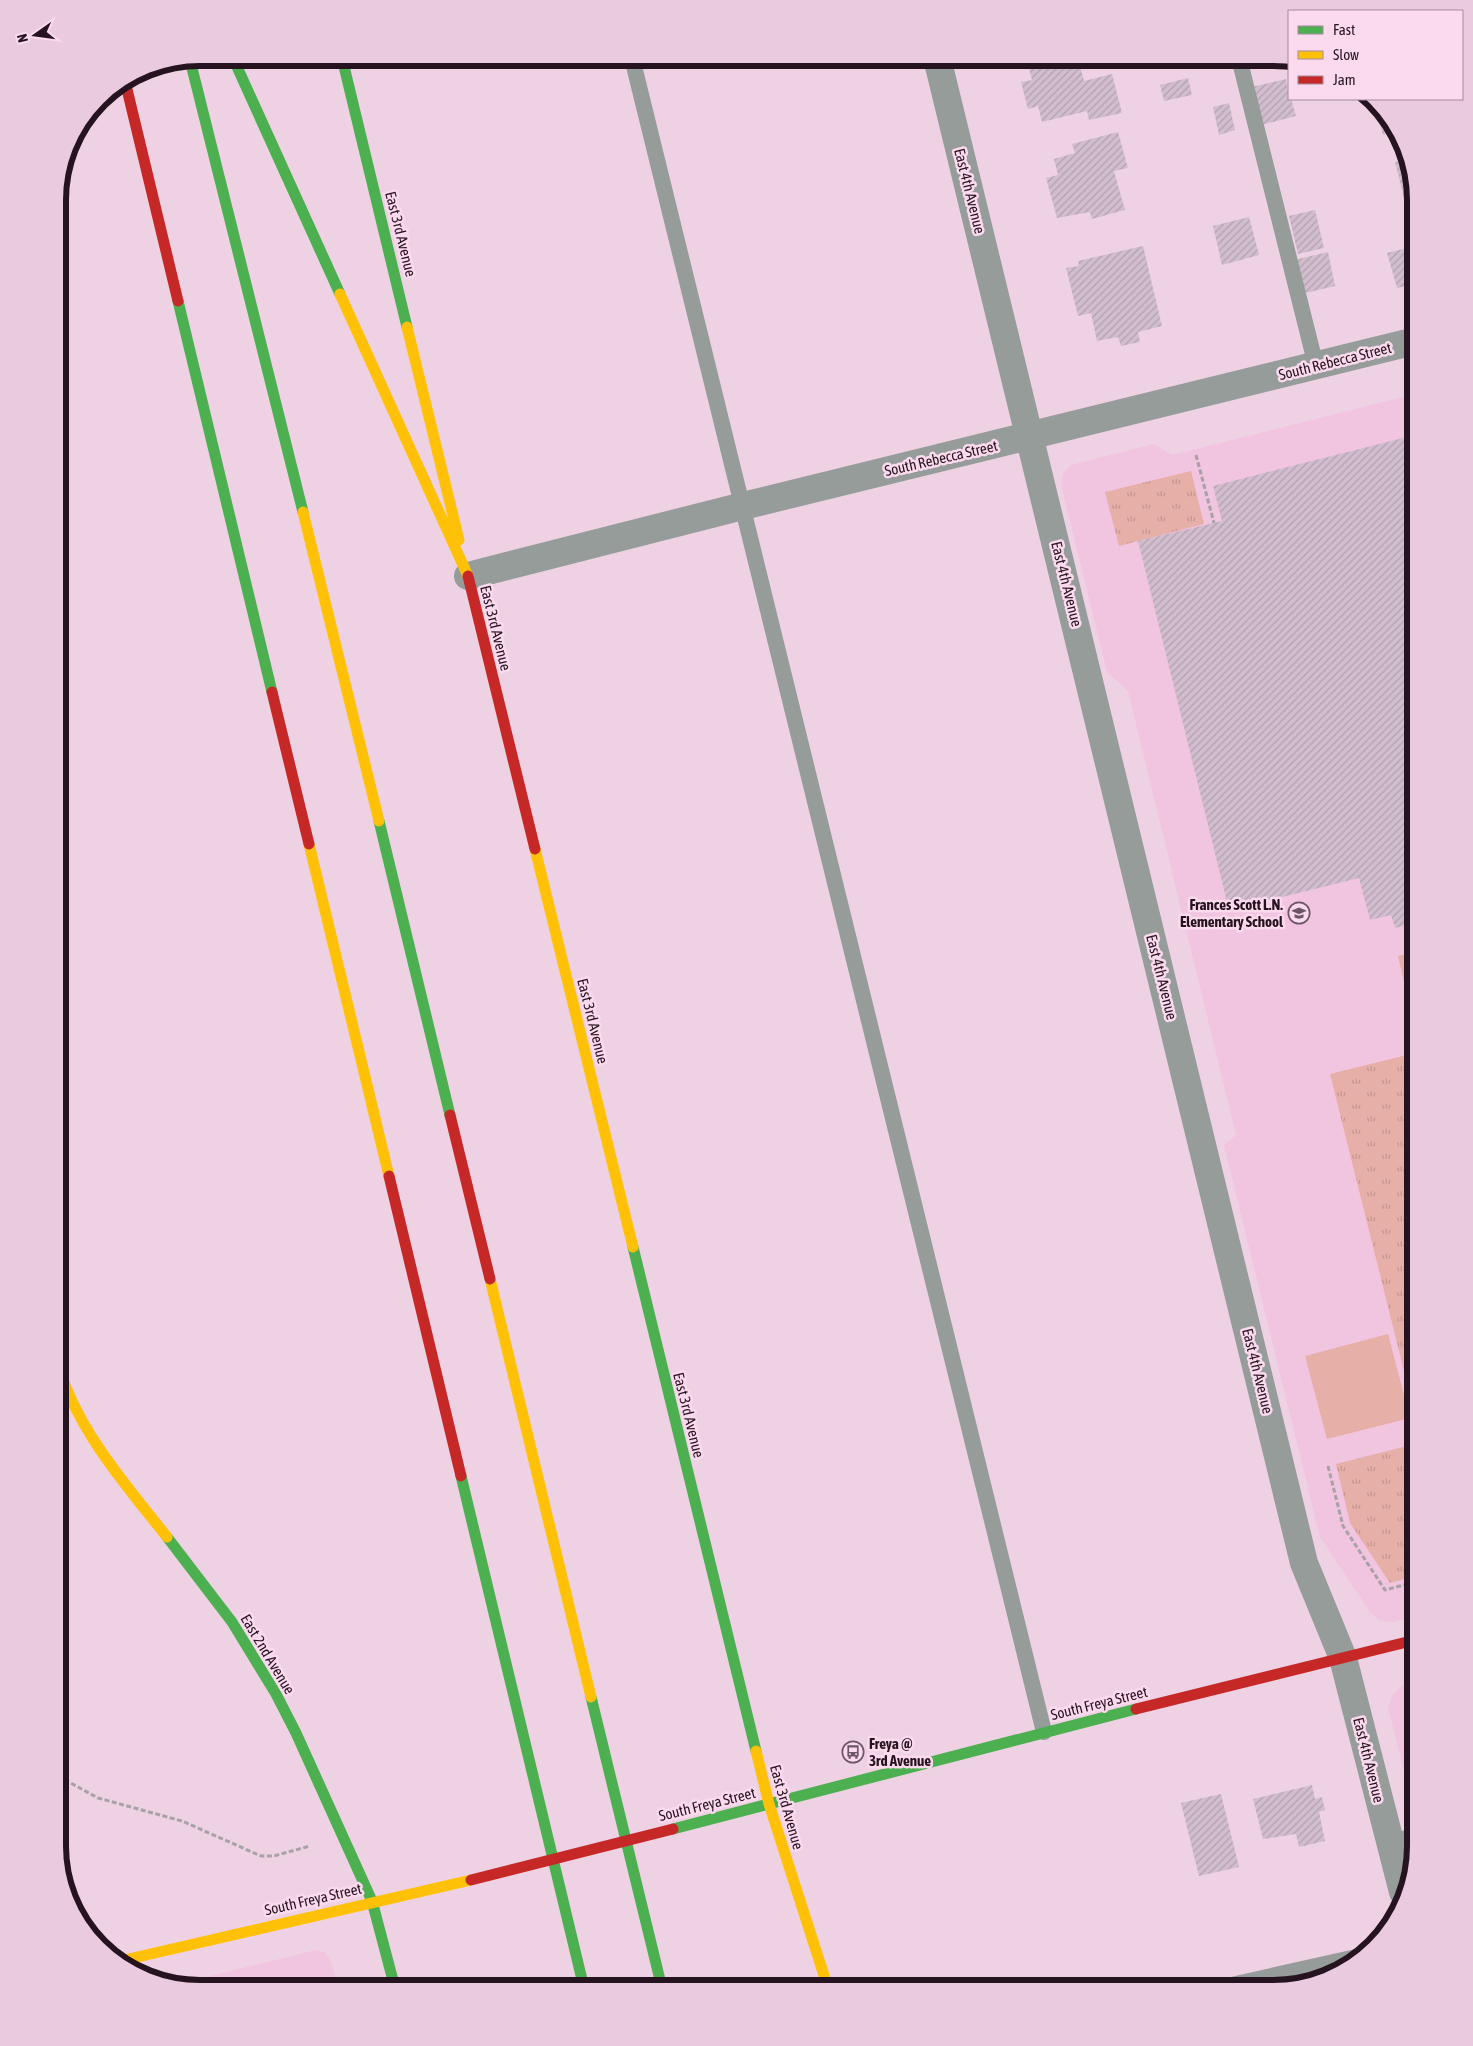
<svg xmlns="http://www.w3.org/2000/svg" width="1473" height="2046" font-family="'Asap Condensed',sans-serif">
	<style>
		.built { fill: #f1c4e0 }
		.grass { fill: url(#grass-tufts) }
		.garden { fill: #e6afa8 }
		.building { fill: url(#building-hatch) }
		.lines { fill: none; stroke-linecap: round; stroke-linejoin: round }
		.path { stroke: #a6a2a5; stroke-width: 3; stroke-dasharray: 5 2.5; stroke-linecap: butt }
		.lane { stroke: #969c9a; stroke-width: 16 }
		.street { stroke: #969c9a; stroke-width: 28 }
		.fast { stroke: #4caf50; stroke-width: 11 }
		.slow { stroke: #ffc107; stroke-width: 11 }
		.jam { stroke: #c62828; stroke-width: 11 }
		.labels { text-anchor: middle; dominant-baseline: central; stroke-width: 5; stroke-linejoin: round; paint-order: stroke }
		.street-label { font-size: 15px; fill: #261320; stroke: #fbdaee }
		.poi-label { font-size: 15px; font-weight: bold; fill: #261320; stroke: #fbdaee; text-anchor: end }
		.rim { fill: none; stroke: #261320; stroke-width: 6 }
	</style>
	<defs>
		<pattern id="grass-tufts" width="24" height="20" patternUnits="userSpaceOnUse" patternTransform="scale(1.25)"><rect width="24" height="20" fill="#e6afa8"/><path d="M3 7l-1-3M5 7V3M7 7l1-3M15 17l-1-3M17 17v-4M19 17l1-3" fill="none" stroke="#c59690"/></pattern>
		<pattern id="building-hatch" width="6" height="6" patternUnits="userSpaceOnUse" patternTransform="scale(1.25)"><rect width="6" height="6" fill="#d1bdcd"/><path d="M-1 1l2-2M0 6l6-6M5 7l2-2" fill="none" stroke="#b3a2b0"/></pattern>
	</defs>
	<rect width="100%" height="100%" fill="#eed2e4"/>
	<path class="built" d="M1415 394V1616L1394 1622 1380 1621 1370 1612 1320 1537 1224 1145 1236 1135 1128 691 1107 672 1061 484 1063 473 1071 465 1154 444 1172 455Z
		M1415 1681V1816L1388 1707 1393 1694 1404 1684Z
		M316 1950 324 1952 329 1958 340 1988H191L178 1984Z"/>
	<path class="grass" d="M1191 471 1204 524 1119 546 1105 492Z
		M1415 1053V1415L1330 1074Z
		M1415 1444V1576L1390 1583 1350 1523 1336 1464Z"/>
	<path class="garden" d="M1415 952V1028L1398 956Z
		M1388 1334 1410 1418 1327 1439 1305 1356Z"/>
	<path class="building" d="M1057 58H1078L1084 81 1112 74 1122 113 1089 120 1087 111 1042 122 1038 106 1028 109 1021 82 1032 80 1028 65Z
		M1188 78 1192 95 1164 101 1160 85Z
		M1286 79 1289 99H1291L1296 116 1261 125 1252 87Z
		M1229 103 1235 130 1219 135 1213 107Z
		M1376 109 1396 129 1397 132 1383 135Z
		M1118 132 1128 168 1114 171 1125 210 1092 219 1090 212 1057 218 1046 178 1058 175 1054 159 1075 153 1072 144Z
		M1402 151 1416 200 1415 224 1411 225 1395 162 1400 161 1397 153Z
		M1315 210 1324 248 1298 254 1289 216Z
		M1249 217 1259 255 1222 265 1213 226Z
		M1143 246 1162 326 1138 332 1140 342 1121 346 1118 337 1097 341 1091 313 1078 316 1066 268 1079 266 1078 261Z
		M1415 246V284L1397 288 1387 253Z
		M1328 252 1335 286 1301 294 1294 260Z
		M1415 435V923L1395 928 1391 915 1370 920 1359 878 1229 910 1138 541 1222 521 1213 486Z
		M1312 1785 1315 1799 1322 1797 1325 1810 1319 1812 1325 1841 1299 1847 1296 1834 1263 1839 1253 1799Z
		M1221 1794 1239 1867 1199 1876 1181 1803Z"/>
	<g class="lines">
		<path class="path" d="M1196 455 1214 523
			M1328 1466 1343 1526 1385 1590 1415 1582
			M58 1776 98 1798 182 1821 261 1856H274L310 1846"/>
		<path class="lane" d="M632 58 1044 1732
			M1239 58 1316 366
			M1390 1842 1415 1836
			M1218 1988 1356 1957"/>
		<path class="street" d="M937 58 1304 1563 1343 1658 1403 1892
			M468 576 743 506 1415 341"/>
		<path class="fast" d="M233 58 340 294
			M342 58 407 327
			M190 60 303 512
			M178 301 272 692
			M379 821 450 1115
			M633 1247 756 1751
			M461 1476 584 1988
			M167 1537 232 1622 276 1694 296 1733 372 1901 395 1988
			M591 1697 662 1988
			M769 1804 1136 1709
			M673 1829 769 1804"/>
		<path class="slow" d="M340 294 468 576
			M407 327 459 540
			M303 512 379 821
			M309 844 389 1176
			M535 849 633 1247
			M490 1279 591 1697
			M58 1365C78 1431 125 1484 167 1537
			M756 1751 769 1804 828 1988
			M120 1961 471 1880"/>
		<path class="jam" d="M125 81 178 301
			M468 576 535 849
			M272 692 309 844
			M450 1115 490 1279
			M389 1176 461 1476
			M1136 1709 1415 1640
			M471 1880 673 1829"/>
	</g>
	<defs>
		<g id="school-ring" transform="scale(1.125)"><circle r="9.5" fill="#fbdaee" stroke="#6c5665" stroke-width="1.5"/><path d="M0-5L7-2L0 1L-7-2ZM-4 1L0 2.5L4 1V4Q0 6-4 4Z" fill="#6c5665"/></g>
		<g id="bus-ring" transform="scale(1.125)"><circle r="9.5" fill="#fbdaee" stroke="#6c5665" stroke-width="1.5"/><path d="M-5-6H5V4H4V6H2V4H-2V6H-4V4H-5ZM-3.5-4V0h7V-4ZM-3.5 1.2v1.5H-2V1.2ZM2 1.2v1.5H3.5V1.2Z" fill="#6c5665"/></g>
	</defs>
	<g fill-rule="evenodd">
		<use href="#school-ring" x="1299" y="913"/>
		<use href="#bus-ring" x="853" y="1752"/>
	</g>
	<g class="labels">
		<g class="street-label">
			<text transform="translate(970 191) rotate(76)">East 4th Avenue</text>
			<text transform="translate(401 234) rotate(76)">East 3rd Avenue</text>
			<text transform="translate(1335 361) rotate(-14)">South Rebecca Street</text>
			<text transform="translate(941 458) rotate(-13)">South Rebecca Street</text>
			<text transform="translate(1067 584) rotate(76)">East 4th Avenue</text>
			<text transform="translate(496 628) rotate(76)">East 3rd Avenue</text>
			<text transform="translate(1162 977) rotate(76)">East 4th Avenue</text>
			<text transform="translate(593 1021) rotate(76)">East 3rd Avenue</text>
			<text transform="translate(1258 1371) rotate(76)">East 4th Avenue</text>
			<text transform="translate(689 1415) rotate(76)">East 3rd Avenue</text>
			<text transform="translate(268 1654) rotate(59)">East 2nd Avenue</text>
			<text transform="translate(1099 1703) rotate(-14)">South Freya Street</text>
			<text transform="translate(1369 1760) rotate(76)">East 4th Avenue</text>
			<text transform="translate(707 1804) rotate(-14)">South Freya Street</text>
			<text transform="translate(787 1807) rotate(74)">East 3rd Avenue</text>
			<text transform="translate(313 1899) rotate(-13)">South Freya Street</text>
		</g>
		<g class="poi-label">
			<text x="1283" y="904">Frances Scott L.N.<tspan x="1283" dy="17">Elementary School</tspan></text>
			<text x="869" y="1743" text-anchor="start">Freya @<tspan x="869" dy="17">3rd Avenue</tspan></text>
		</g>
	</g>
	<path d="M0 0H1473V2046H0ZM200 66H1273A134 134 0 0 1 1407 200V1846A134 134 0 0 1 1273 1980H200A134 134 0 0 1 66 1846V200A134 134 0 0 1 200 66Z" fill="#eacade" fill-rule="evenodd"/>
	<path class="rim" d="M200 66H1273A134 134 0 0 1 1407 200V1846A134 134 0 0 1 1273 1980H200A134 134 0 0 1 66 1846V200A134 134 0 0 1 200 66Z"/>
	<rect x="1288" y="10" width="175" height="90" fill="#fbdaee" stroke="#a68a9c"/>
	<rect x="1298" y="26" width="25" height="8" fill="#4caf50" stroke="#a68a9c"/>
	<text x="1333" y="35" font-size="15" fill="#261320">Fast</text>
	<rect x="1298" y="51" width="25" height="8" fill="#ffc107" stroke="#a68a9c"/>
	<text x="1333" y="60" font-size="15" fill="#261320">Slow</text>
	<rect x="1298" y="76" width="25" height="8" fill="#c62828" stroke="#a68a9c"/>
	<text x="1333" y="85" font-size="15" fill="#261320">Jam</text>
	<g transform="translate(35 35) rotate(256)" stroke="#fbdaee" stroke-width="4" paint-order="stroke">
	<path d="M0-4L9 19L0 12L-9 19Z" fill="#261320"/>
	<text y="-8" font-size="14" font-weight="bold" text-anchor="middle" fill="#261320">N</text>
	</g>
</svg>
